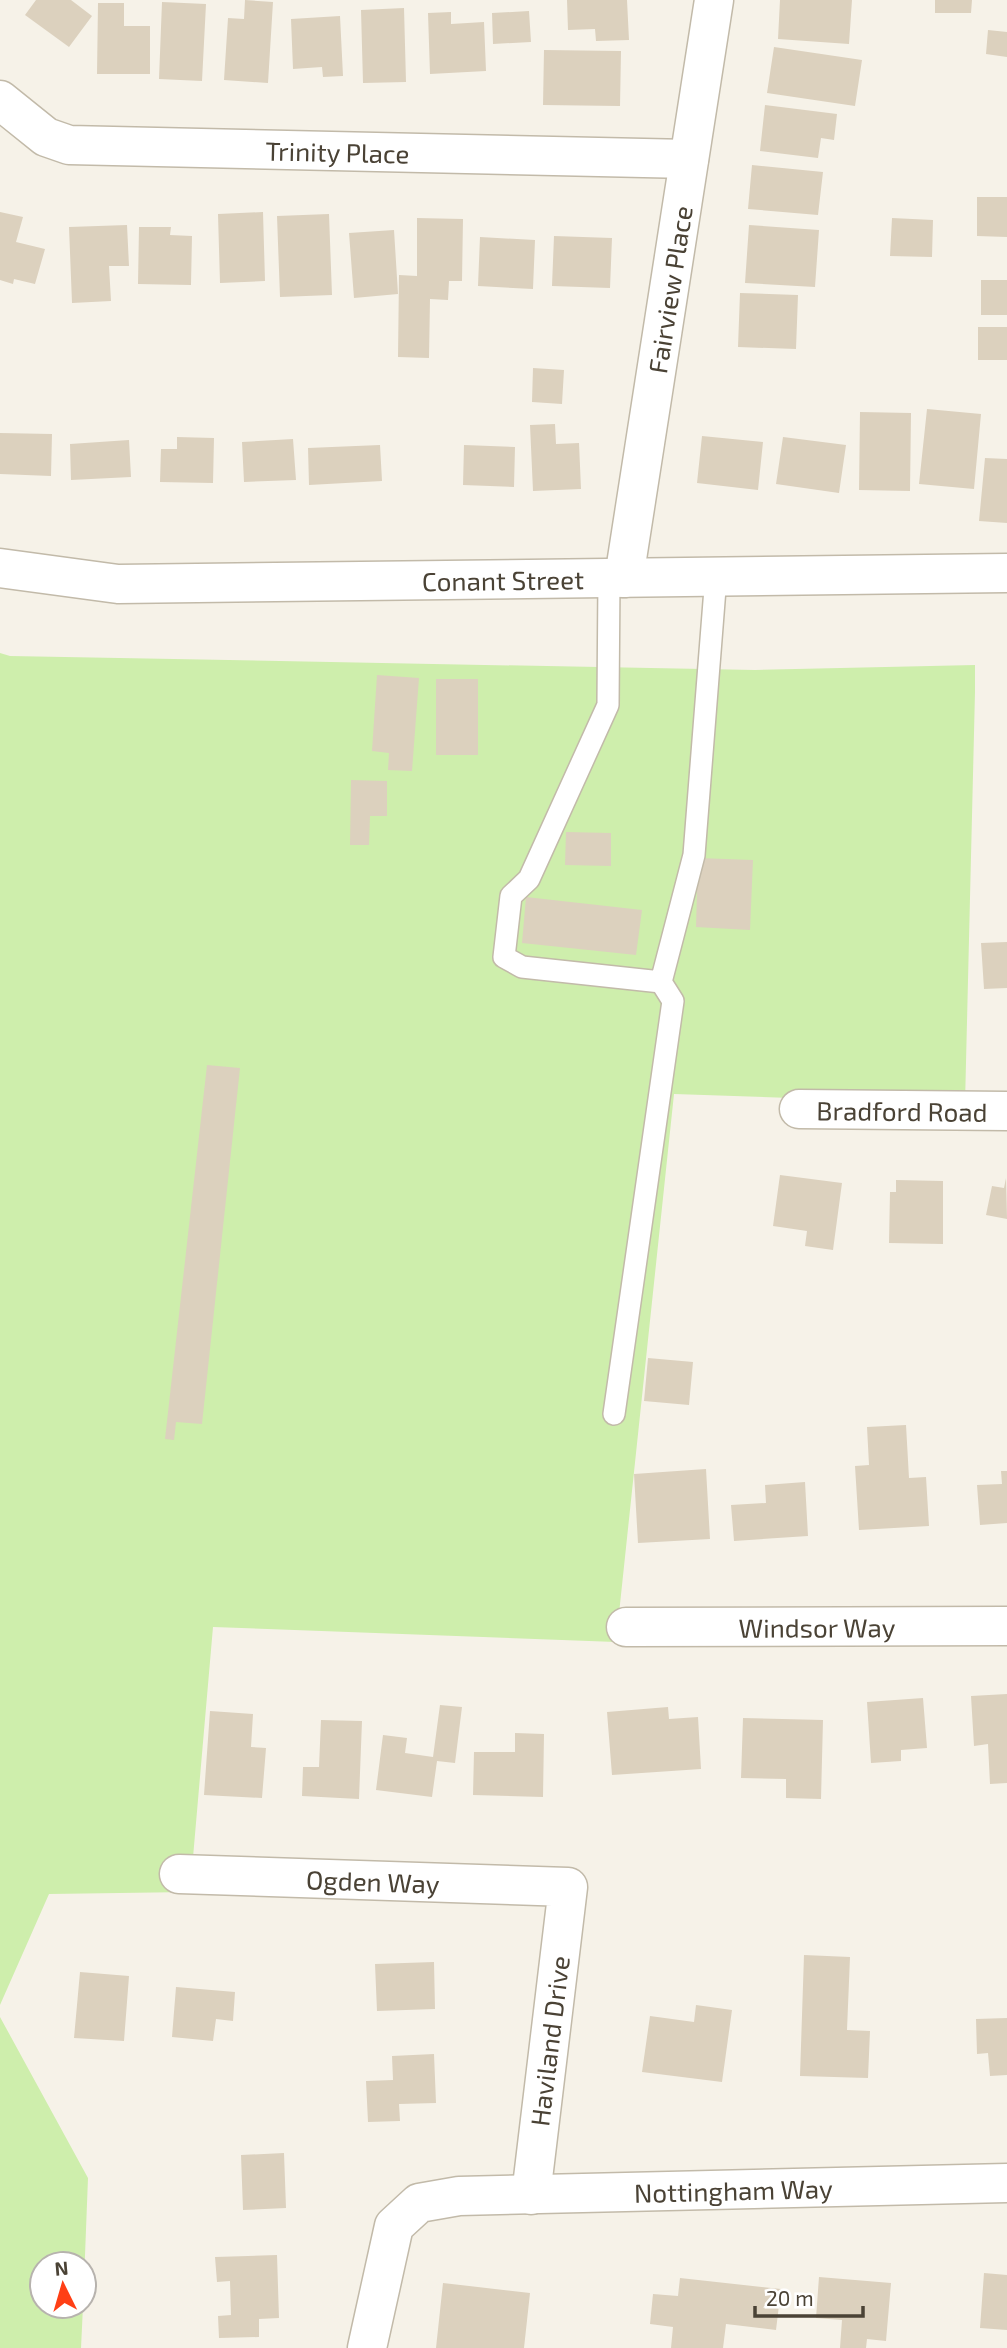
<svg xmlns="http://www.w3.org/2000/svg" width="1007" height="2348" font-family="'Exo 2',sans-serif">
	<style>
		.green { fill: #ceeeac }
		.building { fill: #dcd1be }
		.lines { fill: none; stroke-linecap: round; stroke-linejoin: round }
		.service-casing { stroke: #c2baa9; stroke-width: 24 }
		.minor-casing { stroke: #c2baa9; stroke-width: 41 }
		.service { stroke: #fff; stroke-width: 21 }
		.minor { stroke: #fff; stroke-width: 38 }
		.labels { text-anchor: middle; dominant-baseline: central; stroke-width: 5; stroke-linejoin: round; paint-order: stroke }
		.street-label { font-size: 26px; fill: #4a4235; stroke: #fff }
	</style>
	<rect width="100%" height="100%" fill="#f6f2e8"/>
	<path class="green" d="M0 653 10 656 755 670 975 665V692L965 1104 674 1094 616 1642 213 1627 190 1892 49 1894 0 2005Z
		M0 2017 88 2178 84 2281V2264H42V2306H83L81 2348H0Z"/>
	<path class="building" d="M36 0H71L92 16 69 47 25 15Z
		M245 0 273 2 268 83 224 80 228 18 244 19Z
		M567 0H627L629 40 596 41 595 29 568 30Z
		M780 0H852L849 44 778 39Z
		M935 0H972L971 13H935Z
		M162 2 206 4 202 81 159 79Z
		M98 3H124V26H150V74H97Z
		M404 8 406 82 363 83 361 10Z
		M529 11 531 42 493 44 492 13Z
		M451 12V24L484 22 486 71 430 74 428 13Z
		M340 16 343 76 323 77 322 67 293 69 291 19Z
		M988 30 1007 32V57L986 54Z
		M774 47 862 60 855 106 767 93Z
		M544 50 621 51 620 106 543 105Z
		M765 105 837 114 834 140 821 138 818 158 760 151Z
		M752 165 823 172 818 215 748 209Z
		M977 197H1007V237L977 236Z
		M0 212 23 217 16 242 45 249 35 284 14 279 13 284 0 280Z
		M263 212 265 281 220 283 218 214Z
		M329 214 332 295 280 297 277 216Z
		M417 218 463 219 462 281H449L448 300 430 299 429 358 398 357 399 275 417 276Z
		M892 218 933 220 932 257 890 256Z
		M127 225 129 266H109L111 301 72 303 69 227Z
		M749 225 819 230 815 287 745 283Z
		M139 227H171L170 235 192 236 191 285 138 284Z
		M394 230 398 294 354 298 349 233Z
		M554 236 612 238 610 288 552 286Z
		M480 237 535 240 533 289 478 286Z
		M981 280H1007V315H981Z
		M740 293 798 295 796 349 738 347Z
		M978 327H1007V360H978Z
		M533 368 564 370 562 404 532 402Z
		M927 409 981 414 974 489 919 484Z
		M860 412 911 413 910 491 859 490Z
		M555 424 556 444 579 443 581 489 533 491 530 425Z
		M0 433 52 434 51 476 0 474Z
		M702 436 763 442 758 490 697 483Z
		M177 437 214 438 213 483 160 482 161 449H177Z
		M783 437 846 445 839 493 776 484Z
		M293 439 296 480 244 482 242 442Z
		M129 440 131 477 71 480 70 444Z
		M380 445 382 481 309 485 308 448Z
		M464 445 515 447 514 487 463 485Z
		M985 458 1007 459V523L979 521Z
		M377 675 419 678 412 771 388 770 389 753 372 751Z
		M436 679H478V755H436Z
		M351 780 387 781V816H370L369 845H350Z
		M566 832 611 833V866L565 865Z
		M698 858 753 860 750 930 696 927Z
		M526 897 642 910 636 955 522 943Z
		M1007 942V988L984 989 981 943Z
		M207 1065 240 1068 202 1424 176 1422 174 1440 165 1439Z
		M780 1175 842 1183 833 1250 805 1246 807 1231 773 1226Z
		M1006 1178 1007 1219 986 1215 992 1186 1004 1188Z
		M896 1180 943 1181V1244L889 1243 890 1192H896Z
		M648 1358 693 1362 689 1405 644 1401Z
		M906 1425 909 1478 926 1477 929 1526 859 1530 855 1466 869 1465 867 1427Z
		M706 1469 710 1539 638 1543 634 1474Z
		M1001 1471H1007V1523L980 1525 977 1485 1002 1484Z
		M805 1482 808 1536 734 1541 731 1505 766 1503 765 1485Z
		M1007 1694V1783L990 1784 988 1744 974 1746 971 1696Z
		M923 1698 927 1748 901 1750V1761L871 1763 867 1702Z
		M440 1705 462 1707 455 1763 437 1761 432 1797 376 1790 383 1735 407 1738 405 1753 433 1757Z
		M668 1707 669 1719 698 1717 701 1769 612 1775 607 1712Z
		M210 1711 253 1714 251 1747 266 1748 262 1798 204 1795Z
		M743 1718 823 1720 821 1799 786 1798V1779L741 1778Z
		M321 1720 362 1721 359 1799 302 1796 303 1767H319Z
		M515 1733 544 1734 543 1797 473 1795 474 1752H515Z
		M804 1955 850 1957 847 2030 870 2031 868 2078 800 2076Z
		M434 1962 435 2009 377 2011 375 1964Z
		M80 1972 129 1976 124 2041 74 2038Z
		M176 1987 235 1992 233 2021 216 2019 213 2041 172 2037Z
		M696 2005 732 2010 722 2082 642 2072 650 2016 694 2022Z
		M1007 2018V2075L990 2076 988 2053 977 2054 976 2019Z
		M434 2054 436 2103 399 2104 400 2121 368 2122 366 2081 393 2080 392 2056Z
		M284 2153 286 2208 243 2210 241 2155Z
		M277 2255 279 2318 259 2319V2337L219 2338 218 2316 231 2315 230 2281 217 2282 215 2257Z
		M984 2273 1007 2275V2330L980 2328Z
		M819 2277 891 2283 886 2341 867 2339 866 2348H840L842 2320 816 2318Z
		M680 2278 781 2289 776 2330 726 2324 723 2348H671L673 2327 650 2324 653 2294 678 2296Z
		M443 2283 530 2293 524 2348H436Z"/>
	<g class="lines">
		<g class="service-casing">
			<path id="service" d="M609 578 608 705 529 879 511 896 504 957 522 967 661 982 673 1001 614 1414
				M661 982 694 855 716 576"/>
		</g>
		<g class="minor-casing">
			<g id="minor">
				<path id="s1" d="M0 100 46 137 69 145 689 159"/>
				<path id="s2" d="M0 568 118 584 1007 573"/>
				<path id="s3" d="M624 578 714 0"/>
				<path id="s4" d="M799 1109 1007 1111"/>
				<path id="s5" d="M626 1627 1007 1626"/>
				<path id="s6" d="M179 1874 568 1887 531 2195"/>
				<path id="s7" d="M367 2348 394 2226 419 2203 459 2196 1007 2183"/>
			</g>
		</g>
		<use href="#service" class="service"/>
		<use href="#minor" class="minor"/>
	</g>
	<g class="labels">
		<g class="street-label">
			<text stroke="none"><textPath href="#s1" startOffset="352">Trinity Place</textPath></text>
			<text stroke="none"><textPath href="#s3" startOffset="292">Fairview Place</textPath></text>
			<text stroke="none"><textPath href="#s2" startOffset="504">Conant Street</textPath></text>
			<text stroke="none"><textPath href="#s4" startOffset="103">Bradford Road</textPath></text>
			<text stroke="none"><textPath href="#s5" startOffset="191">Windsor Way</textPath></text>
			<text stroke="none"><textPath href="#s6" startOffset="194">Ogden Way</textPath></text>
			<text transform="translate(549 2041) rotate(-83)">Haviland Drive</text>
			<text stroke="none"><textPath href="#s7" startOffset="474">Nottingham Way</textPath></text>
		</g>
	</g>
	<g transform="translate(63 2285) rotate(355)"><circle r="33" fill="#ffffff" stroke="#b7b3ae" stroke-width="2"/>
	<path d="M0-5L12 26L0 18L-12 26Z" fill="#ff3f15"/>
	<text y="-10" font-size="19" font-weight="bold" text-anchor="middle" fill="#4a4235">N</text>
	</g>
	<path d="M755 2306v10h108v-10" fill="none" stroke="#4a4235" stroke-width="3.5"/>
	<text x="766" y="2306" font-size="21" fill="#4a4235" stroke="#ffffff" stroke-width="5" paint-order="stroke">20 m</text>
</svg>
